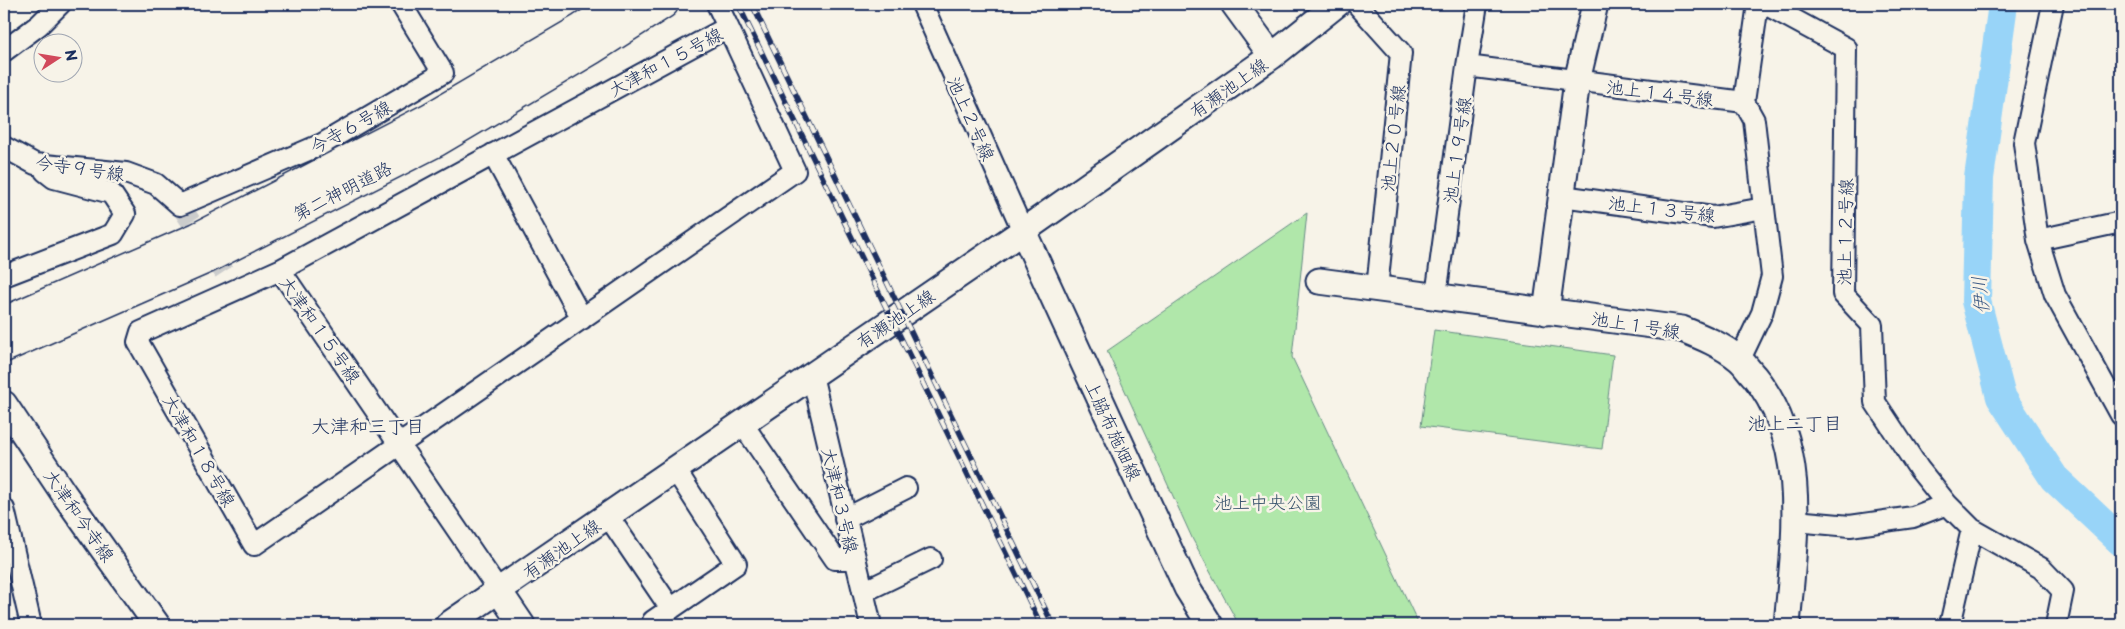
<svg xmlns="http://www.w3.org/2000/svg" width="2125" height="629" font-family="'Playpen Sans','Klee One',sans-serif">
	<style>
		.green { fill: #b0e7aa; stroke: #668b84 }
		.lines { fill: none; stroke-linecap: round; stroke-linejoin: round }
		.river { stroke: #98d4f8; stroke-width: 30 }
		.minor-tunnel { stroke: #cbcccc; stroke-width: 20; stroke-dasharray: 20 10; stroke-linecap: butt }
		.minor-casing { stroke: #1b2f5e; stroke-width: 24 }
		.tertiary-casing { stroke: #1b2f5e; stroke-width: 29 }
		.motorway-casing { stroke: #1b2f5e; stroke-width: 31 }
		.minor { stroke: #f7f3e8; stroke-width: 20 }
		.tertiary { stroke: #f7f3e8; stroke-width: 25 }
		.motorway { stroke: #f7f3e8; stroke-width: 28 }
		.rail-casing { stroke: #1b2f5e; stroke-width: 5.5 }
		.rail { stroke: #f7f3e8; stroke-width: 4; stroke-dasharray: 11; stroke-linecap: butt }
		.labels { text-anchor: middle; dominant-baseline: central; stroke-width: 5; stroke-linejoin: round; paint-order: stroke }
		.street-label { font-size: 18px; fill: #1b2f5e; stroke: #f7f3e8 }
		.park-label { font-size: 18px; fill: #39546d; stroke: #f7f3e8 }
		.water-label { font-size: 19px; font-style: italic; fill: #3a5884; stroke: #f7f3e8 }
		.neighbourhood-label { font-size: 19px; fill: #1b2f5e; stroke: #f7f3e8 }
	</style>
	<rect width="100%" height="100%" fill="#f7f3e8"/>
	<filter id="ink" filterUnits="userSpaceOnUse"><feTurbulence type="fractalNoise" baseFrequency=".02" numOctaves="2"/><feDisplacementMap in="SourceGraphic" scale="10" xChannelSelector="R" yChannelSelector="G"/><feConvolveMatrix kernelMatrix="1 2 1 2 8 2 1 2 1" color-interpolation-filters="sRGB"/></filter>
	<g filter="url(#ink)">
		<path class="green" d="M1307 213 1292 357 1419 625H1239L1193 540 1107 351Z
			M1434 330 1613 355 1602 449 1421 426Z"/>
		<g class="lines">
			<path class="river" d="M2003 4 1979 178 1976 301 2001 397 2054 478 2121 541"/>
			<path class="minor-tunnel" d="M180 205 235 289"/>
			<g class="minor-casing">
				<path id="minor" d="M717 4 728 27
					M922 4 1023 231
					M1357 4 1401 53 1377 289
					M1765 4 1846 48 1843 294 1872 325 1875 402 1919 469 1947 504 1972 529
					M2053 4 2024 143 2038 240 2055 295 2121 415
					M4 51 39 25 60 4
					M1467 66 1744 102
					M4 147 35 164 126 173 156 184 180 205 322 144 443 73 401 4
					M493 154 582 319
					M1562 196 1713 217 1764 208 1754 120 1744 102 1758 4
					M2038 240 2121 222
					M280 270 141 332 138 342 254 545 795 171 728 27 280 270 499 591
					M4 276 113 234 125 214 111 193 54 178 45 171
					M1436 296 1467 66 1477 4
					M1740 359 1762 313 1772 276 1764 208
					M812 375 871 625
					M742 423 835 559H855
					M4 509 31 625
					M608 516 671 609
					M845 519 906 488
					M1795 521 1850 526 1913 517 1947 504
					M863 592 931 559
					M653 621 736 564 675 469
					M1950 625 1972 529 2041 568 2063 591 2056 625"/>
			</g>
			<g class="tertiary-casing">
				<path id="tertiary" d="M1234 4 1272 56
					M1023 231 1187 588 1210 625
					M1319 281 1682 329C1702 337 1722 345 1739 359 1745 364 1749 371 1754 376 1811 445 1794 543 1787 625
					M1546 312 1577 81 1595 4
					M4 404 64 494 157 625
					M499 591 522 625
					M448 625 1023 231 1272 56 1337 4"/>
			</g>
			<g class="motorway-casing">
				<path id="motorway" d="M4 321 197 237 428 118 581 28 618 4
					M4 348 207 259 437 142 592 50 664 4"/>
			</g>
			<use href="#minor" class="minor"/>
			<use href="#tertiary" class="tertiary"/>
			<use href="#motorway" class="motorway"/>
			<g class="rail-casing">
				<path id="rail" d="M738 4 1041 625
					M752 4 1053 625"/>
			</g>
			<use href="#rail" class="rail"/>
		</g>
	</g>
	<g class="labels">
		<g class="street-label">
			<text transform="translate(665 61) rotate(-28)">大津和１５号線</text>
			<text transform="translate(1228 87) rotate(-35)">有瀬池上線</text>
			<text transform="translate(1660 92) rotate(7)">池上１４号線</text>
			<text transform="translate(972 118) rotate(66)">池上２号線</text>
			<text transform="translate(350 126) rotate(-29)">今寺６号線</text>
			<text transform="translate(1392 138) rotate(-84)">池上２０号線</text>
			<text transform="translate(1456 150) rotate(-82)">池上１９号線</text>
			<text transform="translate(80 167) rotate(8)">今寺９号線</text>
			<text transform="translate(342 190) rotate(-27)">第二神明道路</text>
			<text transform="translate(1662 208) rotate(7)">池上１３号線</text>
			<text transform="translate(1844 232) rotate(-89)">池上１２号線</text>
			<text transform="translate(895 318) rotate(-34)">有瀬池上線</text>
			<text transform="translate(1636 324) rotate(9)">池上１号線</text>
			<text transform="translate(321 329) rotate(55)">大津和１５号線</text>
			<text transform="translate(1114 430) rotate(65)">上脇布施畑線</text>
			<text transform="translate(200 450) rotate(60)">大津和１８号線</text>
			<text transform="translate(841 500) rotate(77)">大津和３号線</text>
			<text transform="translate(80 515) rotate(55)">大津和今寺線</text>
			<text transform="translate(561 548) rotate(-35)">有瀬池上線</text>
		</g>
		<g class="park-label">
			<text x="1268" y="501">池上中央公園</text>
		</g>
		<g class="water-label">
			<text transform="translate(1979 295) rotate(-95)">伊川</text>
		</g>
		<g class="neighbourhood-label">
			<text x="1795" y="422">池上二丁目</text>
			<text x="368" y="425">大津和三丁目</text>
		</g>
	</g>
	<rect width="2125" height="629" fill="none" stroke="#f7f3e8" stroke-width="20"/>
	<rect x="10" y="10" width="2105" height="609" fill="none" stroke="#1b2f5e" stroke-width="2" filter="url(#ink)"/>
	<g transform="translate(58 58) rotate(78)"><circle r="24" fill="#f7f3e8" stroke="#9fa5b1"/>
	<path d="M0-4L9 19L0 12L-9 19Z" fill="#d1495b"/>
	<text y="-8" font-size="14" font-weight="bold" text-anchor="middle" fill="#1b2f5e">N</text>
	</g>
</svg>
